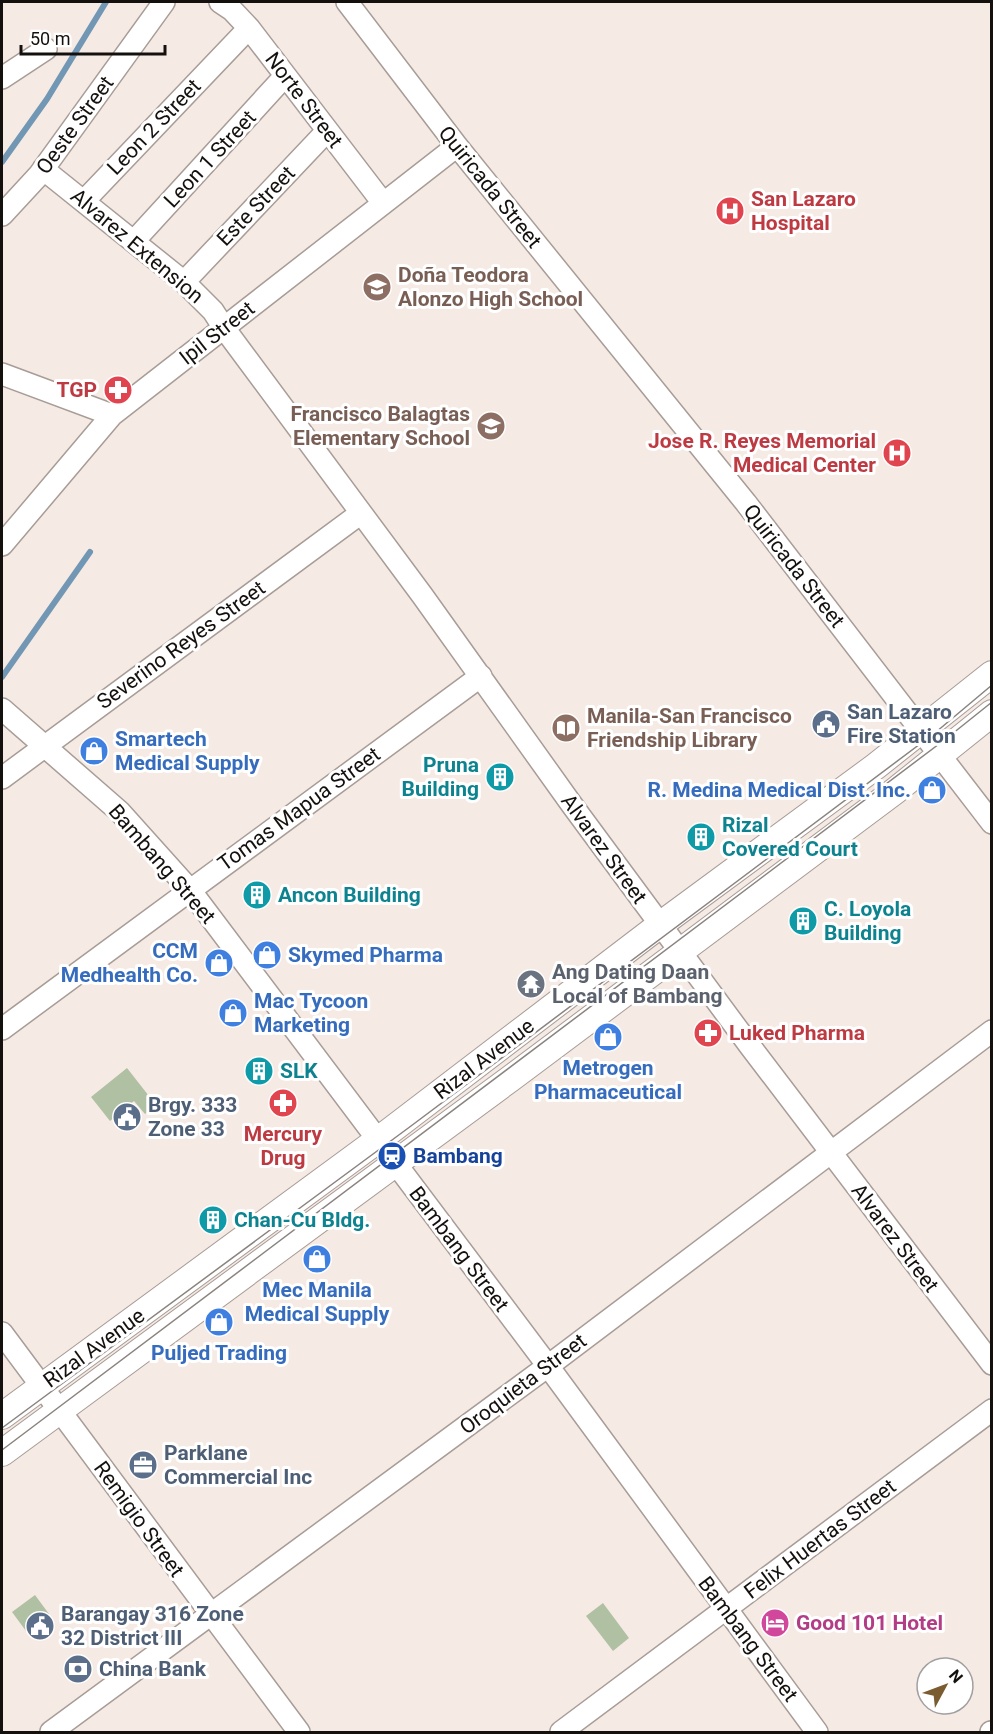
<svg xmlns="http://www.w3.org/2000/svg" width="993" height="1734" font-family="Roboto,sans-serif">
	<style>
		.green { fill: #afc1a2 }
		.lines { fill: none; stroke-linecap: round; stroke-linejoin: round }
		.stream { stroke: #7297b5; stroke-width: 6 }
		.minor-casing { stroke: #a89c97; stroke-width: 24 }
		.major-casing { stroke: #a89c97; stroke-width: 28 }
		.minor { stroke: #fff; stroke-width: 21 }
		.major { stroke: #fff; stroke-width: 26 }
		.tram { stroke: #8b837f; stroke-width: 1.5 }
		.labels { text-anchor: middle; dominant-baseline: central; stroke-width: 6; stroke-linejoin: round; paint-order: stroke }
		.street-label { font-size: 21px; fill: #14100e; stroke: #fff }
		.health-label { font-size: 21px; font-weight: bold; fill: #be3a42; stroke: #fff; text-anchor: start }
		.education-label { font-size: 21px; font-weight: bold; fill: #785e54; stroke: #fff; text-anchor: start }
		.service-label { font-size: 21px; font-weight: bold; fill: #4e5e75; stroke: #fff; text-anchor: start }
		.shop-label { font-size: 21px; font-weight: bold; fill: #366cbe; stroke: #fff; text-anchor: start }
		.culture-label { font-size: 21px; font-weight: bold; fill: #0d838f; stroke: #fff; text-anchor: start }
		.worship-label { font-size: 21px; font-weight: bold; fill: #5b616d; stroke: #fff; text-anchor: start }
		.transit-label { font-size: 21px; font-weight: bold; fill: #164399; stroke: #fff; text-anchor: start }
		.hotel-label { font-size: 21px; font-weight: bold; fill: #b23c85; stroke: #fff; text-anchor: start }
	</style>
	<rect width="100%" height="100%" fill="#f6eae4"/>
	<path class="green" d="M127 1068 156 1105 145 1114 134 1101 110 1121 91 1097Z
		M35 1595 49 1614 26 1631 12 1612Z
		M603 1603 629 1638 613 1651 586 1616Z"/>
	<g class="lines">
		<path class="stream" d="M2 162 47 99 106 2
			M2 677 90 552"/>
		<g class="minor-casing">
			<path id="minor" d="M220 2 232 10 249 28 383 203
				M347 2 457 146 746 503 992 823
				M2 78 46 49
				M43 169 184 282 213 311 224 328 422 595 572 805 750 1046 992 1364
				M84 201 249 28
				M2 215 39 175 164 2
				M134 241 285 76
				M184 282 327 131
				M2 374 112 415
				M2 545 112 415 457 146
				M2 709 120 812 190 890 548 1366 817 1732
				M2 778 361 513
				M2 1029 481 676
				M2 1333 299 1732
				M51 1732 548 1366 992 1031
				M561 1732 992 1410
				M991 1732H992"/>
		</g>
		<g class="major-casing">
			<path id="major" d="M2 1416 390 1131 660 925 876 766 992 674
				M2 1453 510 1079 895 791 992 713"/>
		</g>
		<use href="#minor" class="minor"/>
		<use href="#major" class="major"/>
		<path class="tram" d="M2 1428 411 1126 936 732 992 685
			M2 1450 947 738 992 702"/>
	</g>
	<defs>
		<g id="hospital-disc" transform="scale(1.5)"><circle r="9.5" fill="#e0444e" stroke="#fff"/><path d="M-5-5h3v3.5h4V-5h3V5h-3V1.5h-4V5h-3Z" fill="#fff"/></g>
		<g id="school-disc" transform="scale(1.5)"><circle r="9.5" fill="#8d6e63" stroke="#fff"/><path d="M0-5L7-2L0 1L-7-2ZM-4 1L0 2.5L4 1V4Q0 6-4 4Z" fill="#fff"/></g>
		<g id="pharmacy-disc" transform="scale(1.5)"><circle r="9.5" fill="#e0444e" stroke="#fff"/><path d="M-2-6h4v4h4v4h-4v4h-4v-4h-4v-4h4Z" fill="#fff"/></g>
		<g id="civic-disc" transform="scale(1.5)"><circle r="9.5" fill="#5c6f8a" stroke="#fff"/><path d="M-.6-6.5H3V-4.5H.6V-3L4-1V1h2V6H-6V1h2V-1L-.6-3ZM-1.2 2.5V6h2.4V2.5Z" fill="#fff"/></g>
		<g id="library-disc" transform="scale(1.5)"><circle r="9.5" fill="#8d6e63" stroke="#fff"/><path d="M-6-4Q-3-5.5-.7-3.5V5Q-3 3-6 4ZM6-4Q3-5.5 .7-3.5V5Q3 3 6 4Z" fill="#fff"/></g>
		<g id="shop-disc" transform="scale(1.5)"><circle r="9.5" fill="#3f7fe0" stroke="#fff"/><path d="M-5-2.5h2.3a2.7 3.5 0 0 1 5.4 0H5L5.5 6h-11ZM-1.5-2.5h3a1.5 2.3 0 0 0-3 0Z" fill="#fff"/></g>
		<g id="building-disc" transform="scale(1.5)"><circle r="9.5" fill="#0f9aa8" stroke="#fff"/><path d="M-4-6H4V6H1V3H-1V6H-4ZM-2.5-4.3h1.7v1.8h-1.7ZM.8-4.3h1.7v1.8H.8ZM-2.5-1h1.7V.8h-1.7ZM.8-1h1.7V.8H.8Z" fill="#fff"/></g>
		<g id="temple-disc" transform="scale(1.5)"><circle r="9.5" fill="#6b7280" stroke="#fff"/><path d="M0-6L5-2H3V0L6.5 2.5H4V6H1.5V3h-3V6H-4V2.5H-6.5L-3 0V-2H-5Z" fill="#fff"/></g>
		<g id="station-disc" transform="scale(1.5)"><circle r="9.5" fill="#1a4fb4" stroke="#fff"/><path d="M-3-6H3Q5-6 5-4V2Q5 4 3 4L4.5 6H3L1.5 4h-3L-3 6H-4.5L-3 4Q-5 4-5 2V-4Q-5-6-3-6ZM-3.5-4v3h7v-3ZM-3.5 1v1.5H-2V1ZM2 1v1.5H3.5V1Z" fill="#fff"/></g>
		<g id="office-disc" transform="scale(1.5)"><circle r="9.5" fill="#5c6f8a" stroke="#fff"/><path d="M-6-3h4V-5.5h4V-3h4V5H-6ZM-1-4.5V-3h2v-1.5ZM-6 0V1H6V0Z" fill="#fff"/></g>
		<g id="hotel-disc" transform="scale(1.5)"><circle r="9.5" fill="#d1479c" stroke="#fff"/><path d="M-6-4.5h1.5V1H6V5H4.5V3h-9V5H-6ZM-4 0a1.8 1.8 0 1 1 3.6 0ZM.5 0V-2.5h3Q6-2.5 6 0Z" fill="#fff"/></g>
		<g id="bank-disc" transform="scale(1.5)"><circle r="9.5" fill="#5c6f8a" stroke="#fff"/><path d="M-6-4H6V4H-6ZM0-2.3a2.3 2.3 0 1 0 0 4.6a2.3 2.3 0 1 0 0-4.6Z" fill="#fff"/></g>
	</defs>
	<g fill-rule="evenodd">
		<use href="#hospital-disc" x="730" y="211"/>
		<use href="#school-disc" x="377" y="287"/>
		<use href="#pharmacy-disc" x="118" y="390"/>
		<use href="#school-disc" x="491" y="426"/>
		<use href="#hospital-disc" x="897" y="453"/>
		<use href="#civic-disc" x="826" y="724"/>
		<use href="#library-disc" x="566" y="728"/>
		<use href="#shop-disc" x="94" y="751"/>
		<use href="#building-disc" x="500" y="777"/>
		<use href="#shop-disc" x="932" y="790"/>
		<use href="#building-disc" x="701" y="837"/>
		<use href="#building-disc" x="257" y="895"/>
		<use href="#building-disc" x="803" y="921"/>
		<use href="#shop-disc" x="267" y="955"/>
		<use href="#shop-disc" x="219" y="963"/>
		<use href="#temple-disc" x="531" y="984"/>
		<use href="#shop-disc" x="233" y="1013"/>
		<use href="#pharmacy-disc" x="708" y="1033"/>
		<use href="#shop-disc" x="608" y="1037"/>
		<use href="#building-disc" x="259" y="1071"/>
		<use href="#pharmacy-disc" x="283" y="1103"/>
		<use href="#civic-disc" x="127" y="1117"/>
		<use href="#station-disc" x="392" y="1156"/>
		<use href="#building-disc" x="213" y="1220"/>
		<use href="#shop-disc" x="317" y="1259"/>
		<use href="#shop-disc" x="219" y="1322"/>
		<use href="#office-disc" x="143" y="1465"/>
		<use href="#hotel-disc" x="775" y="1623"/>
		<use href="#civic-disc" x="40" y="1626"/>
		<use href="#bank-disc" x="78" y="1669"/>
	</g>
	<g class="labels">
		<g class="street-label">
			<text transform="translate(304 100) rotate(53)">Norte Street</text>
			<text transform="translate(75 125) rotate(-54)">Oeste Street</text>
			<text transform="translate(154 127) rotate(-46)">Leon 2 Street</text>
			<text transform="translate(210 159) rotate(-47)">Leon 1 Street</text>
			<text transform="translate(490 187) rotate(51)">Quiricada Street</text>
			<text transform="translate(256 206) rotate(-46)">Este Street</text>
			<text transform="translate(137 246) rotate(40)">Alvarez Extension</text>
			<text transform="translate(217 333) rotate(-38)">Ipil Street</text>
			<text transform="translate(794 566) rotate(52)">Quiricada Street</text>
			<text transform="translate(181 645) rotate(-36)">Severino Reyes Street</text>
			<text transform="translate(299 809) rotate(-36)">Tomas Mapua Street</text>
			<text transform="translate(604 849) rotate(54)">Alvarez Street</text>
			<text transform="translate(162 864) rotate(49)">Bambang Street</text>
			<text transform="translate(484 1059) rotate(-37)">Rizal Avenue</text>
			<text transform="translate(895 1238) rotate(53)">Alvarez Street</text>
			<text transform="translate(459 1249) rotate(53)">Bambang Street</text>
			<text transform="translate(94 1348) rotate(-36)">Rizal Avenue</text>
			<text transform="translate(523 1384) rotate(-37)">Oroquieta Street</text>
			<text transform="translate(139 1519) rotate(54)">Remigio Street</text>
			<text transform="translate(820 1539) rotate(-37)">Felix Huertas Street</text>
			<text transform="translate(748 1639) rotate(53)">Bambang Street</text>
		</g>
		<g class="health-label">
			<text x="751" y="199">San Lazaro<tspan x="751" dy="24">Hospital</tspan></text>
			<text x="97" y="390" text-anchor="end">TGP</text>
			<text x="876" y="441" text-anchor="end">Jose R. Reyes Memorial<tspan x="876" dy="24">Medical Center</tspan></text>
			<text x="729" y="1033">Luked Pharma</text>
			<text x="283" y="1134" text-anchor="middle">Mercury<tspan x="283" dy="24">Drug</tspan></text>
		</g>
		<g class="education-label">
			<text x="398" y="275">Doña Teodora<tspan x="398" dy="24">Alonzo High School</tspan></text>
			<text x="470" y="414" text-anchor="end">Francisco Balagtas<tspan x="470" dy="24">Elementary School</tspan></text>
			<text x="587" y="716">Manila-San Francisco<tspan x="587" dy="24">Friendship Library</tspan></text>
		</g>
		<g class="service-label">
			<text x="847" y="712">San Lazaro<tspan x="847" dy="24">Fire Station</tspan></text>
			<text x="148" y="1105">Brgy. 333<tspan x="148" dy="24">Zone 33</tspan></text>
			<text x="164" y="1453">Parklane<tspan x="164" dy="24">Commercial Inc</tspan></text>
			<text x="61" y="1614">Barangay 316 Zone<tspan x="61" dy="24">32 District III</tspan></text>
			<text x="99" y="1669">China Bank</text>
		</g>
		<g class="shop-label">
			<text x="115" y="739">Smartech<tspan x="115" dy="24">Medical Supply</tspan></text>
			<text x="911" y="790" text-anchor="end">R. Medina Medical Dist. Inc.</text>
			<text x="198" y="951" text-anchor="end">CCM<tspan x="198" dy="24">Medhealth Co.</tspan></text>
			<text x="288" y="955">Skymed Pharma</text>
			<text x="254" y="1001">Mac Tycoon<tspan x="254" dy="24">Marketing</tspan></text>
			<text x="608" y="1068" text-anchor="middle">Metrogen<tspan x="608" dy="24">Pharmaceutical</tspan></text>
			<text x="317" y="1290" text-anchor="middle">Mec Manila<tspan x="317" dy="24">Medical Supply</tspan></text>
			<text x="219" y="1353" text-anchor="middle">Puljed Trading</text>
		</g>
		<g class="culture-label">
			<text x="479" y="765" text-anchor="end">Pruna<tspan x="479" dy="24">Building</tspan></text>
			<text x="722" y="825">Rizal<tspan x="722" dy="24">Covered Court</tspan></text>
			<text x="278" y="895">Ancon Building</text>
			<text x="824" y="909">C. Loyola<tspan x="824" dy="24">Building</tspan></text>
			<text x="280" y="1071">SLK</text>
			<text x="234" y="1220">Chan-Cu Bldg.</text>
		</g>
		<g class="worship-label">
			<text x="552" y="972">Ang Dating Daan<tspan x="552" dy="24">Local of Bambang</tspan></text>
		</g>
		<g class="transit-label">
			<text x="413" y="1156">Bambang</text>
		</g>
		<g class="hotel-label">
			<text x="796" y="1623">Good 101 Hotel</text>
		</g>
	</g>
	<rect width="993" height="1734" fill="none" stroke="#14100e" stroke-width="6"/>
	<g transform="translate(945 1686) rotate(49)"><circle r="28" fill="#ffffff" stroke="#a19f9f" stroke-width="1.5"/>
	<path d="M0-4.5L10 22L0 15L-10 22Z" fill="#7a5c30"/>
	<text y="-9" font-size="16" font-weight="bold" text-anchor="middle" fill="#14100e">N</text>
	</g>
	<path d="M21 45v9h144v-9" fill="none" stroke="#14100e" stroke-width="3"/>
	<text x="30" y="45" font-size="18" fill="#14100e" stroke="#ffffff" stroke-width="4.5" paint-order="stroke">50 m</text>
</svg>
